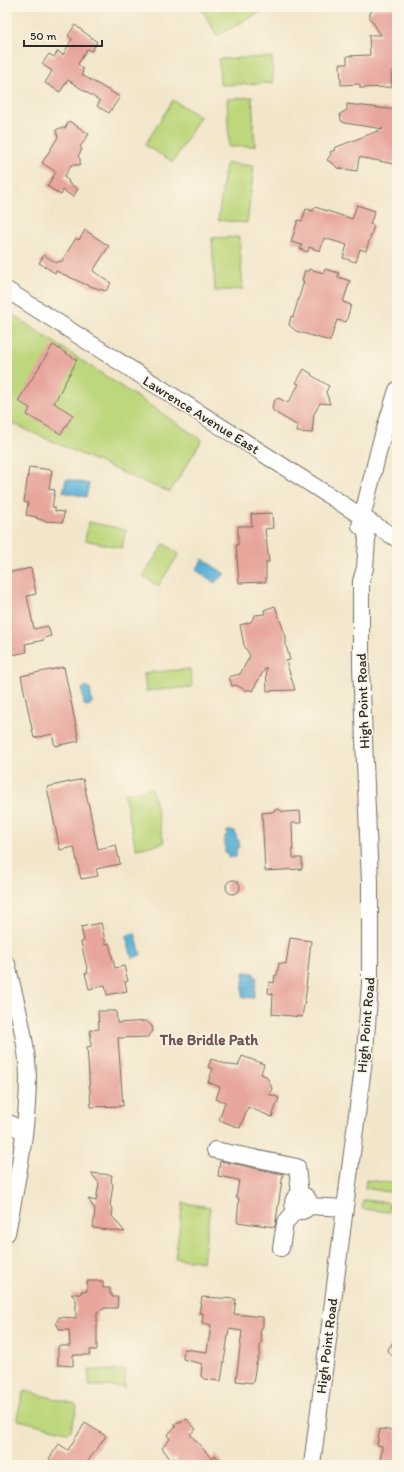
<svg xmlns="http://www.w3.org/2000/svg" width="404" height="1472" font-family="Itim,sans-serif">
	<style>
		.green { fill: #bdd77c; stroke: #748154 }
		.water { fill: #59b0d6; stroke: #426e80 }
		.building { fill: #e7a59c }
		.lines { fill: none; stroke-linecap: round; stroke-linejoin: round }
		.minor-casing { stroke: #716c63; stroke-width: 18 }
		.minor { stroke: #fff; stroke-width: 16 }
		.labels { text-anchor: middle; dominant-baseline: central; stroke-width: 3.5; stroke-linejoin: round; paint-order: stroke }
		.street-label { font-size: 14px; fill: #2b2b2b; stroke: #fcf5e5 }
		.neighbourhood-label { font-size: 15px; font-weight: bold; fill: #6d5653; stroke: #fcf5e5 }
	</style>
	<rect width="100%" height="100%" fill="#fcf5e5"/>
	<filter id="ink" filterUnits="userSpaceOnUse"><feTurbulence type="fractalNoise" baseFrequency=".025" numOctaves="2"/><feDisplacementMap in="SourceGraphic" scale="8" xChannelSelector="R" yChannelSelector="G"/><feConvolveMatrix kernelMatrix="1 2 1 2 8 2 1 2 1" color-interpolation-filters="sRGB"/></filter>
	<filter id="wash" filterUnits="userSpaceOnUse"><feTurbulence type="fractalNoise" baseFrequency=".012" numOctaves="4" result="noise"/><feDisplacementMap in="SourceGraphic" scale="16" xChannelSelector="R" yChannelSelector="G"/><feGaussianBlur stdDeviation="0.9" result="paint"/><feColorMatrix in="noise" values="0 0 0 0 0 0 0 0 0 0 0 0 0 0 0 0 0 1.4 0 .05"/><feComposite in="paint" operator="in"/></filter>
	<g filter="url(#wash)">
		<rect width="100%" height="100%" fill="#f2e6ca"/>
		<path class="green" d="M204 7H262L263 10 217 36 202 9Z
			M272 57 273 83 220 85 219 59Z
			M252 97 255 146 229 147 227 99Z
			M173 100 200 117 173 162 145 145Z
			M226 163 254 166 247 223 218 220Z
			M239 237 243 289 215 291 212 238Z
			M7 311 202 440 170 492 141 481 7 421Z
			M89 522 126 530 122 548 85 540Z
			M164 544 179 554 158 586 143 576Z
			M190 669 192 687 146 691 144 673Z
			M152 788 164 843 136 849 124 794Z
			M366 1180 393 1183 392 1189 388 1192 365 1188Z
			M363 1200 387 1202 390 1206 389 1212 362 1209Z
			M183 1203 210 1207 203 1262 175 1258Z
			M89 1370H125V1387L89 1386Z
			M26 1391 75 1404 77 1407 71 1430 67 1432 19 1420 17 1417 23 1393Z"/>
		<path class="water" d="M66 479 89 484 86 497 63 492Z
			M203 559 225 574 221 578 218 579 215 583 196 570Z
			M86 686 90 689 92 703 88 706 84 705 82 689Z
			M227 831H235L237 840H239V847H237L236 857 228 858V853H225V836H227Z
			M135 933 141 955 132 958 126 936Z
			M244 972 254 973V977H257L254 998 242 997Z"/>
		<g id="blocks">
			<path class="building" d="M397 8V71H391L392 87 360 88V84L341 85 340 64H347V56L370 55 369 35H381L370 18V13L374 9Z
				M75 25 97 42 92 51 87 49 78 64 83 69 82 75 120 97 109 113 97 106 100 101 68 80 60 92 45 83 52 71 42 64 49 54 54 57 58 51 63 55 72 39 68 36Z
				M347 104 397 110V144L394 164 359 157 357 171 337 168 335 165 327 160 331 154 330 152 335 150 334 148 383 129 345 123 341 121 340 114 347 110Z
				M69 121 89 134 80 147 82 149 78 156 80 159V165H71L64 177 69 181 68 183 78 189 73 197 63 190 61 195 47 186 56 172 42 163 58 137 56 130 60 128H65Z
				M357 205 375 211 370 224 374 226 366 251 360 249 356 262 343 258 347 245 324 238 320 251 309 247 308 252 300 249 302 245 291 242 298 220 302 221 306 209 313 211 315 207 352 219Z
				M85 230 109 246 93 271 111 283 106 291 87 285 56 271 55 273 39 263 44 255 57 263 59 261 61 262 76 238 79 240Z
				M309 269 324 273 325 269 339 273 338 277 350 281 343 302 351 305 346 322 337 320 330 341 296 331 289 325 291 316 293 317 304 281H302L305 270 308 272Z
				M53 345 77 360 54 403 73 415 61 434 27 415 30 408 18 401Z
				M304 369 312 374 311 375 329 386 326 392 330 404 320 403 314 414 312 433 297 432 298 426 273 411 272 407 274 401 278 398 288 403 299 384 296 383Z
				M29 467 52 470 49 489 55 490 52 507H55V511L64 512 63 522 45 521 36 518 37 517 26 515 28 503 24 502Z
				M272 513 273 528 265 529 269 562H266V582L239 583 236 545H238V526H252L251 514Z
				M31 568 36 594 27 596 34 629 48 626 51 636 44 638V640L25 644 27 652 7 656V573Z
				M275 606 286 637V645L290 660 286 661 295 690 267 691 266 667 252 691 248 689 247 691 236 685 232 686 229 677 240 674 250 656 244 645 240 625 251 622 255 615 265 614 264 610Z
				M64 667 79 741 55 746 52 734 34 738 21 676Z
				M83 779 98 849 116 845 120 864 96 869 98 876 81 879 74 847 60 850 47 787Z
				M277 809 284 812 300 811 301 823H292L293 858H302V869L265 871 262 813 272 812Z
				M226 887a7 7 0 1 1 14 0a7 7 0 1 1-14 0Z
				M101 923 106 944 109 943 115 968 124 966 128 981 125 982 127 991 107 995 105 985 89 989 85 973H88L81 942 84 941 81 927Z
				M290 938 311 941 306 987H307L302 1017 272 1014 273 994 268 993 269 982 274 983 275 975H277L279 963 286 964Z
				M98 1011H116L117 1023 147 1021 152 1026 153 1031 148 1037 118 1038 123 1106 91 1107 87 1047 91 1046 90 1030 99 1029Z
				M242 1056 264 1064 261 1074 266 1076 270 1083 272 1089 269 1094 279 1098 272 1117 248 1107 240 1128 219 1120 225 1102 216 1099 220 1087 208 1082 213 1069 208 1067 211 1059 229 1065 238 1066Z
				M220 1161 283 1174 275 1227 237 1222 239 1198H236L239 1180 218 1176Z
				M91 1173 112 1175 111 1182 113 1184 110 1206 113 1209 112 1216 125 1232 93 1228 95 1209 88 1199 96 1201 99 1183Z
				M87 1281H103V1288H110V1294H112V1297H118L117 1308H105L97 1312V1350H90V1355H73V1366L58 1365V1346H70L69 1330H60L56 1323 59 1317 76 1318V1299L71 1294H81V1291H87Z
				M202 1297 236 1299 234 1314 263 1317V1326L260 1331 262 1341 260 1344V1353L256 1364 253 1383 236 1381 242 1331 229 1329 221 1381 204 1379 201 1376 202 1364 183 1359 184 1349 207 1352 211 1325 202 1323 203 1313H199Z
				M397 1338V1361L389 1352 388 1349Z
				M187 1419 196 1429 190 1434 212 1459 215 1455 224 1465H180L174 1458 171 1460 162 1448 170 1439 167 1435 176 1427 174 1424Z
				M85 1423 106 1436 88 1461 90 1465H59L49 1459 59 1444 68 1450Z
				M380 1429 397 1431V1465H380L382 1446 377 1445Z"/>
		</g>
	</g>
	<g filter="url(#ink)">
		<use href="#blocks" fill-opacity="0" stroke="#716c63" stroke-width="1"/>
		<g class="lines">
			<g class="minor-casing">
				<path id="minor" d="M7 290 397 539
					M360 526 380 445 397 390
					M7 964C15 1000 27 1038 28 1076 28 1128 17 1182 7 1233
					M7 1122 24 1132
					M215 1150 297 1167 300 1195
					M293 1203a8 8 0 1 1 16 0a8 8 0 1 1-16 0Z
					M309 1206 345 1208
					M281 1248 285 1223 296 1210
					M312 1465 365 1052 370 984V882L361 667V581L365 568 367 540 363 517"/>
			</g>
			<use href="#minor" class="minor"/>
		</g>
	</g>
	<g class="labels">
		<g class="street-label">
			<text transform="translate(201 415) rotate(32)">Lawrence Avenue East</text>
			<text transform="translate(363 701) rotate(-92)">High Point Road</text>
			<text transform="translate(366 1025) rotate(-85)">High Point Road</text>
			<text transform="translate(327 1346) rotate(-83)">High Point Road</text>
		</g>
		<g class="neighbourhood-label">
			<text x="209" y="1040">The Bridle Path</text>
		</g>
	</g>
	<rect width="404" height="1472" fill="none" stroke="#fcf5e5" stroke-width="24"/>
	<path d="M24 40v6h78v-6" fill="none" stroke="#2b2b2b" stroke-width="2"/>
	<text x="30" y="40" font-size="12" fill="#2b2b2b" stroke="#fcf5e5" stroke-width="3" paint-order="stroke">50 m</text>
</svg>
